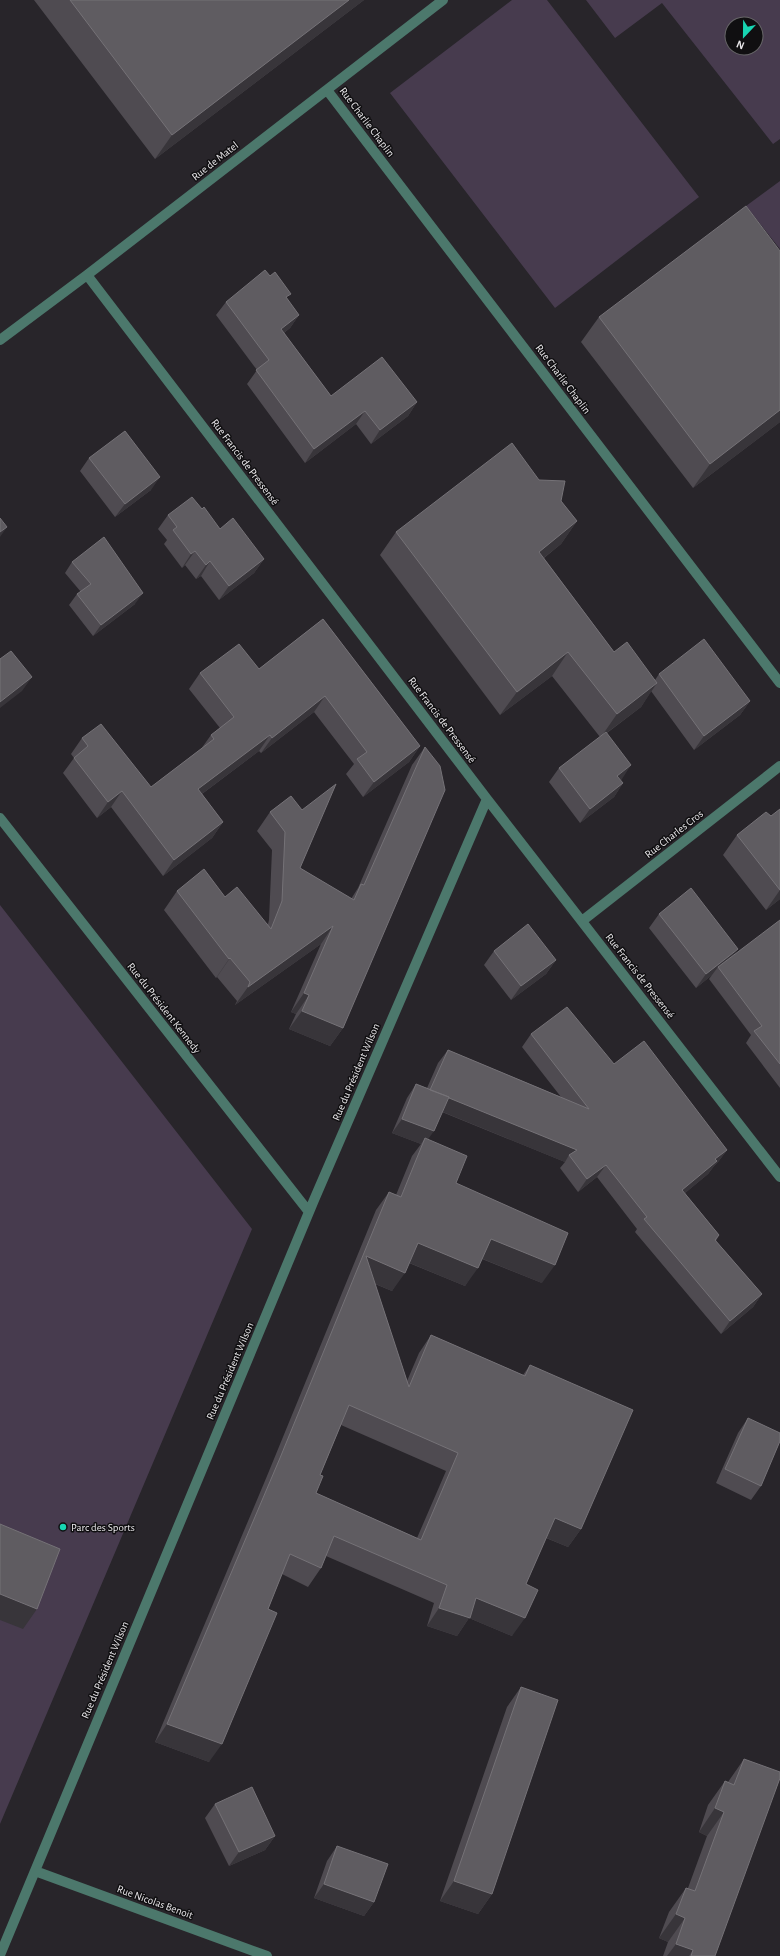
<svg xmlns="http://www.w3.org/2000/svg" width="780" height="1956" font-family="'Alegreya Sans',sans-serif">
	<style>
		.green { fill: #473b4e; fill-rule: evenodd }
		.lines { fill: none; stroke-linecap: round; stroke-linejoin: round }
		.minor { stroke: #4c786c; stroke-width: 10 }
		.wall { fill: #4f4b51; fill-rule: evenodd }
		.shaded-wall { fill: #38353a }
		.building { fill: #5f5c61; stroke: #757277; fill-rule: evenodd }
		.poi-dot { fill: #17d5b2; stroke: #100f11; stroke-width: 1.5 }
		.labels { text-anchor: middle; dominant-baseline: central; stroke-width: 3; stroke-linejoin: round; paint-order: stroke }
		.street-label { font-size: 11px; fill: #eae8eb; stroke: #100f11 }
		.poi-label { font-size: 11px; fill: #eae8eb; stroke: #100f11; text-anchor: start }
	</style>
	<rect width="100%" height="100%" fill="#28252a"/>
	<path class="green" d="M512 0H547L699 197 555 308 390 93Z
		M586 0H780V139L773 144 662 3 615 38ZM732 24H756V48H732Z
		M780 181V249L746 206Z
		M0 905 252 1229 0 1824Z"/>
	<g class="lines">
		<path class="minor" d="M327 90 780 683
			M87 275 487 799 780 1177
			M0 340 87 275 443 0
			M0 818 309 1212
			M582 921 780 766
			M35 1871 267 1956
			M0 1955 314 1200 487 799"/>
	</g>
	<path class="wall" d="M34 0H364L155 159Z
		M780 251V422L693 488 581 342 599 317Z
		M287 299 299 315 290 328 284 333 331 396 417 402 408 416 371 444 356 424 305 463 247 384 257 370 216 315 226 302Z
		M89 458 151 490 115 517 80 471Z
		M539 480 561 501 577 521 561 544 544 558 614 652 655 680 659 674 750 701 740 715 694 750 651 691 641 707 607 733 622 779 620 780 623 783 614 797 580 823 549 782 559 768 600 737 552 676 500 715 380 555 396 532Z
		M202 509 220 529 264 559 254 573 219 600 201 576 196 579 185 565 182 568 164 544 167 540 158 529 168 515Z
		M72 562 135 604 93 636 69 605 77 594 81 592 65 573Z
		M323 619 420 746 409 762 363 797 346 774 354 764 314 712 261 753 259 751 202 794 223 822 212 838 163 876 111 807 97 818 63 773 74 758 71 754 82 738 151 787 201 749 211 735 220 728 189 689 200 673 259 669Z
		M425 747 343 1028 330 1046 289 1029 296 1014 291 1012 321 944 235 1005 237 1001 217 977 216 978 164 910 177 891 225 897 268 924 269 920 272 850 257 831 270 812 291 796 300 868 351 899 358 888 412 765Z
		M780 809V899L766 910 723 855 737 835 771 816Z
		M659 914 733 956 780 920V1088L746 1043 751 1035 709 979 712 975 696 988 649 928Z
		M494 951 556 960 546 974 511 1000 484 965Z
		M531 1034 614 1064 727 1150 718 1162 714 1166 708 1174 685 1193 719 1235 716 1241 762 1294 753 1307 721 1334 635 1232 637 1229 597 1177 578 1192 560 1168 565 1162 442 1112 428 1139 456 1183 542 1283 482 1259 465 1286 409 1263 392 1291 375 1284 407 1381 419 1353 431 1335 523 1375 530 1365 581 1529 568 1547 546 1538 526 1584 512 1636 469 1618 457 1636 427 1626 434 1603 326 1556 321 1568 308 1587 282 1574 268 1609 209 1762 155 1742 267 1476 376 1210 389 1192 396 1195 412 1156 421 1144 392 1133 407 1098 416 1084 427 1088 438 1063 448 1050 561 1097 522 1047ZM341 1425 446 1471 417 1538 316 1493 320 1475Z
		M748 1418 761 1486 751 1500 716 1483 738 1433Z
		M521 1687 492 1894 478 1914 440 1901 507 1707Z
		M744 1759 715 1956H663L668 1942 659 1938 669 1912 686 1888H688L707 1836 699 1832 708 1805 725 1781 728 1782Z
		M215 1804 275 1836 265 1850 229 1866 205 1818Z
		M337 1846 374 1902 364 1916 314 1898 327 1861Z"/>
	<path class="shaded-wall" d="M349 0H364L155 159 172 135Z
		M299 315 290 328 272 342 281 329Z
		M417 402 408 416 371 444 380 430Z
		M780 410V422L693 488 710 464Z
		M365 411 356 424 305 463 314 449Z
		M160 477 151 490 115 517 125 504Z
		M577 521 561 544 522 575 539 552Z
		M7 527 0 537V532Z
		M195 551 185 565 182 568 191 554Z
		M264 559 254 573 219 600 229 586Z
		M210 561 201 576 196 579 206 565Z
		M143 593 135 604 93 636 101 625Z
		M568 652 552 676 500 715 517 692Z
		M32 677 22 691 0 708V702Z
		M657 683 641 707 601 737 617 714Z
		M325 696 314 712 261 753 272 738Z
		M750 701 740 715 694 750 704 736Z
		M270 735 259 751 187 805 198 789Z
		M420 746 409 762 363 797 374 782Z
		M631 765 622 779 608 790 617 776Z
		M623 783 614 797 580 823 590 809Z
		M122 791 111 807 97 818 108 802Z
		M223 822 212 838 163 876 174 860Z
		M780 890V899L766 910Z
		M333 926 321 944 235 1005 248 987Z
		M738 949 728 963 718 967 712 975 696 988 706 974Z
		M230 958 217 977 216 978 229 959Z
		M556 960 546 974 511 1000 521 986Z
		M304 993 309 995 296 1014 291 1012Z
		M302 1011 343 1028 330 1046 289 1029Z
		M430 1090 577 1150 569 1155 565 1162 421 1103Z
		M402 1119 434 1131 424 1145 425 1138 421 1144 392 1133Z
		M727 1150 718 1162 714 1166 708 1174 673 1203 682 1190 715 1159Z
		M606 1165 597 1177 578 1192 587 1179Z
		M491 1239 555 1265 542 1283 478 1257Z
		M418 1243 478 1268 465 1286 405 1261Z
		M366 1256 405 1273 392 1291 355 1275Z
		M762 1294 753 1307 721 1334 730 1321Z
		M555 1518 581 1529 568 1547 542 1536Z
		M0 1594 37 1609 23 1629 0 1620Z
		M476 1598 525 1618 512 1636 469 1618 457 1636 427 1626 439 1608Z
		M167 1724 222 1744 209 1762 155 1742Z
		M715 1808 724 1812 707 1836 699 1832Z
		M275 1836 265 1850 229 1866 239 1852Z
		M454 1881 492 1894 478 1914 440 1901Z
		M324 1884 374 1902 364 1916 314 1898Z
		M676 1914 685 1918 668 1942 659 1938Z
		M676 1944 693 1950 689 1956H667Z"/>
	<path class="building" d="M70 0H349L172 135Z
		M746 206 780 251V410L710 464 599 317Z
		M265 270 270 276 275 272 291 294 286 297 299 315 281 329 331 396 382 357 417 402 380 430 365 411 314 449 256 370 269 360 226 302Z
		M125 431 160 477 125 504 89 458Z
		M512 443 539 480 565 481 561 501 577 521 539 552 614 652 627 642 657 683 617 714 568 652 517 692 396 532Z
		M192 497 202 509 204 507 220 529 233 518 264 559 229 586 210 561 206 565 195 551 191 554 173 530 177 527 168 515Z
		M0 518 7 527 0 532Z
		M104 537 143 593 101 625 77 594 91 584 72 562Z
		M323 619 420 746 374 782 357 759 367 752 325 696 272 738 270 735 198 789 223 822 174 860 122 791 108 802 74 758 88 746 82 738 101 724 151 787 214 739 211 735 234 717 200 673 239 644 259 669Z
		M704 639 750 701 704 736 659 674Z
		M11 651 32 677 0 702V659Z
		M606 732 631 765 617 776 623 783 590 809 559 768Z
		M425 747 440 766 445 790 343 1028 302 1011 309 995 304 993 333 926 248 987 250 982 230 958 229 959 177 891 204 869 225 897 237 887 271 929 282 901 285 832 270 812 291 796 302 810 336 784 300 868 354 900 361 884 364 885Z
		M780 809V890L737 835 766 812 771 816Z
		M691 888 738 949 706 974 659 914Z
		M780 920V1064L754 1031 762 1026 718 967Z
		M528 924 556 960 521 986 494 951Z
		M567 1007 614 1064 644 1041 727 1150 715 1159 717 1161 682 1190 719 1235 715 1240 762 1294 730 1321 644 1219 647 1217 606 1165 587 1179 569 1155 577 1150 449 1098V1097L430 1090 448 1050 589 1109 531 1034Z
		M416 1084 449 1097 434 1131 402 1119Z
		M425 1138 467 1156 456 1183 568 1233 555 1265 491 1239 478 1268 418 1243 405 1273 366 1256 409 1387 431 1335 525 1376 530 1365 633 1410 581 1529 555 1518 526 1584 538 1590 525 1618 476 1598 470 1618 439 1608 447 1585 334 1536 321 1568 290 1554 268 1609 277 1613 222 1744 167 1724 280 1458 389 1192 401 1197ZM349 1405 458 1453 421 1540 316 1493 323 1476 320 1475Z
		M748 1418 780 1433V1441L761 1486 725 1469Z
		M0 1524 60 1549 37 1609 0 1594Z
		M521 1687 558 1700 492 1894 454 1881Z
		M744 1759 780 1772V1778L715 1956H691L693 1950 676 1944 685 1918 676 1914 686 1888 695 1891 724 1812 715 1808 725 1781 734 1785Z
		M252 1787 275 1836 239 1852 215 1804Z
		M337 1846 388 1864 374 1902 324 1884Z"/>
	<circle class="poi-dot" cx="63" cy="1527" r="4"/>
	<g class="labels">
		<g class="street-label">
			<text transform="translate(367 122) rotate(53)">Rue Charlie Chaplin</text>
			<text transform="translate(215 161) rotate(-38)">Rue de Matel</text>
			<text transform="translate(563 379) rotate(53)">Rue Charlie Chaplin</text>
			<text transform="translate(245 462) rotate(53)">Rue Francis de Pressensé</text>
			<text transform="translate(442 720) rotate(53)">Rue Francis de Pressensé</text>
			<text transform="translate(674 834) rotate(-38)">Rue Charles Cros</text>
			<text transform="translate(640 976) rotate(52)">Rue Francis de Pressensé</text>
			<text transform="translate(164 1008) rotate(52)">Rue du Président Kennedy</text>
			<text transform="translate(356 1072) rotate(-67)">Rue du Président Wilson</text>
			<text transform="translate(230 1371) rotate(-67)">Rue du Président Wilson</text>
			<text transform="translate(105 1670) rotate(-67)">Rue du Président Wilson</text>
			<text transform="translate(155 1902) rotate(20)">Rue Nicolas Benoit</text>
		</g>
		<g class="poi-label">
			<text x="71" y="1527">Parc des Sports</text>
		</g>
	</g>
	<g transform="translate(744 36) rotate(202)"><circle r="19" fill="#100f11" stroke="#676668"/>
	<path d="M0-3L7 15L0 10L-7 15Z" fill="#17d5b2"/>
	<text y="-6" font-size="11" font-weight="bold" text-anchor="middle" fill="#eae8eb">N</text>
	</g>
</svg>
